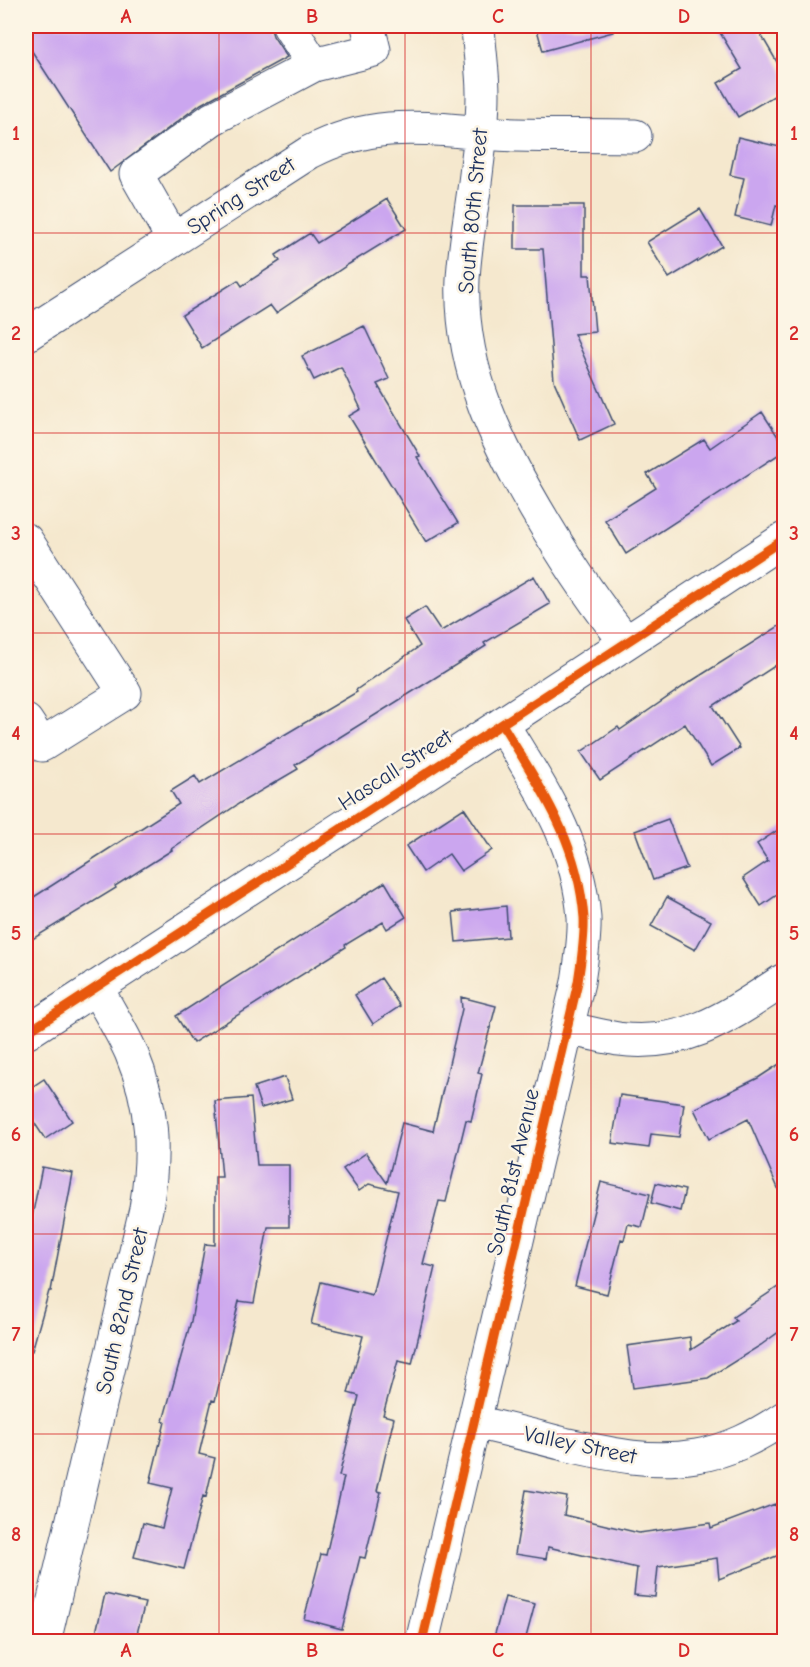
<svg xmlns="http://www.w3.org/2000/svg" width="810" height="1667" font-family="'Comic Neue',sans-serif">
	<style>
		.building { fill: #cba6ef }
		.lines { fill: none; stroke-linecap: round; stroke-linejoin: round }
		.minor-casing { stroke: #3c4b6f; stroke-width: 35 }
		.minor { stroke: #fff; stroke-width: 33 }
		.cycleway-casing { stroke: #fcf5e5; stroke-width: 13 }
		.cycleway { stroke: #e8590c; stroke-width: 9 }
		.grid { fill: none; stroke: #d62828; stroke-width: 1.5; stroke-opacity: 0.55 }
		.labels { text-anchor: middle; dominant-baseline: central; stroke-width: 5; stroke-linejoin: round; paint-order: stroke }
		.street-label { font-size: 22px; fill: #1b2f5e; stroke: #fcf5e5 }
		.neatline { fill: none; stroke: #d62828; stroke-width: 2 }
		.grid-label { font-size: 20px; text-anchor: middle; font-weight: bold; fill: #d62828 }
	</style>
	<rect width="100%" height="100%" fill="#fcf5e5"/>
	<filter id="ink" filterUnits="userSpaceOnUse"><feTurbulence type="fractalNoise" baseFrequency=".0167" numOctaves="2"/><feDisplacementMap in="SourceGraphic" scale="12" xChannelSelector="R" yChannelSelector="G"/><feConvolveMatrix kernelMatrix="1 2 1 2 8 2 1 2 1" color-interpolation-filters="sRGB"/></filter>
	<filter id="wash" filterUnits="userSpaceOnUse"><feTurbulence type="fractalNoise" baseFrequency=".008" numOctaves="4" result="noise"/><feDisplacementMap in="SourceGraphic" scale="24" xChannelSelector="R" yChannelSelector="G"/><feGaussianBlur stdDeviation="1.35" result="paint"/><feColorMatrix in="noise" values="0 0 0 0 0 0 0 0 0 0 0 0 0 0 0 0 0 1.4 0 .05"/><feComposite in="paint" operator="in"/></filter>
	<g filter="url(#wash)">
		<rect width="100%" height="100%" fill="#f5e8ce"/>
		<g id="blocks">
			<path class="building" d="M26 26H270L273 36 287 57 201 104 110 172 26 42Z
				M536 26H612L613 32 543 51Z
				M716 26H756L784 74V90L738 117 718 83 742 69Z
				M738 137 784 148V207L776 205 771 226 735 217 744 178 730 175Z
				M387 199 406 229 349 264 276 313 270 305 202 348 182 315 238 280 242 286 280 261 276 255 310 233 317 243Z
				M515 205H584V275H590L595 332 574 334 614 424 580 440 554 381 543 249H515Z
				M700 209 722 246 669 278 647 242Z
				M364 326 389 379 377 384 420 456 417 457 458 523 426 542 349 416 361 409 341 367 314 380 302 356Z
				M762 412 784 446V451L626 554 605 520 656 488 647 474 704 439 710 448Z
				M534 576 550 604 484 643 486 646 295 765 298 769 240 803 171 849 172 850 115 886 116 888 26 943V902L179 804 171 791 195 776 200 784 278 737 279 738 357 692 356 690 420 646 404 620 425 607 441 631Z
				M784 623V660L713 706 740 748 711 766 685 724 600 780 581 752 618 727 620 730 690 682Z
				M464 808 492 850 461 871 449 854 423 872 406 846Z
				M668 819 687 868 653 880 635 831Z
				M784 826V890L761 906 743 878 768 861 757 844Z
				M385 882 406 917 387 929 383 922 345 945 346 947 193 1043 176 1016Z
				M667 897 711 921 695 950 651 926Z
				M506 906 508 937 456 942 453 912Z
				M381 978 400 1006 373 1024 355 995Z
				M461 997 496 1006 478 1073 482 1074 471 1121 466 1120 446 1202 439 1201 423 1264 435 1267 412 1364 398 1361 383 1415 394 1418 377 1491 381 1492 365 1558 360 1557 342 1629 304 1619 321 1554 326 1555 344 1477 339 1476 359 1396 348 1393 363 1336 311 1324 321 1282 372 1295 398 1191 369 1184 359 1191 343 1169 366 1153 387 1183 402 1123 433 1131 462 1009Z
				M784 1061V1202L748 1119 709 1139 694 1109 758 1078Z
				M285 1077 292 1099 261 1108 254 1087Z
				M44 1079 72 1121 45 1139 26 1110V1091Z
				M620 1095 684 1104 679 1137 651 1134 649 1148 612 1143Z
				M251 1098 257 1165H289V1227H268L254 1303 239 1301 215 1401 212 1400 199 1454 215 1458 206 1497 203 1496 184 1569 134 1557 143 1523 162 1528 172 1488 150 1483 165 1422 163 1421 191 1321 205 1244 215 1245V1177H222L215 1101Z
				M42 1167 73 1173 51 1291H49L32 1351 26 1350V1226L30 1227Z
				M601 1182 650 1194 642 1227 628 1224 624 1240 621 1239 607 1294 575 1286Z
				M656 1183 685 1190 680 1211 651 1203Z
				M784 1283V1328L761 1345 708 1378 633 1388 627 1346 690 1337 691 1350 736 1321 733 1317Z
				M526 1490 567 1497 564 1515 639 1533 710 1523 711 1528 775 1504 784 1528V1553L719 1579 717 1558 658 1567 655 1597 634 1595 637 1568 548 1547 546 1559 515 1554Z
				M105 1594 145 1603 135 1641H94Z
				M505 1597 535 1604 525 1641H493Z"/>
		</g>
	</g>
	<g filter="url(#ink)">
		<use href="#blocks" fill-opacity="0" stroke="#3c4b6f" stroke-width="1.5"/>
		<g class="lines">
			<g class="minor-casing">
				<path id="minor" d="M478 26C479 48 483 71 483 94 483 117 480 143 477 166 473 204 465 241 463 279 459 371 500 450 546 526 570 566 596 605 626 642
					M314 65 374 50 368 26
					M173 239 136 174 212 119 314 65 289 26
					M26 335 310 152C383 114 439 132 516 135 555 136 595 135 635 136
					M26 540 125 693 42 745 26 721
					M567 1028C584 1032 601 1036 618 1039 687 1048 730 1015 784 980
					M26 1033 502 724 784 539
					M475 1422C505 1429 535 1436 564 1444 609 1454 651 1464 696 1456 729 1451 757 1436 784 1418
					M44 1642 146 1209C155 1151 154 1107 131 1052 121 1030 107 1008 96 987
					M422 1642 578 982C581 961 585 939 584 918 578 840 541 789 502 724"/>
			</g>
			<use href="#minor" class="minor"/>
			<g class="cycleway-casing">
				<path id="cycleway" d="M26 1033 502 724 784 539
					M422 1642 578 982C581 961 585 939 584 918 578 840 541 789 502 724"/>
			</g>
			<use href="#cycleway" class="cycleway"/>
		</g>
	</g>
	<path class="grid" d="M219 26V1642M405 26V1642M591 26V1642M26 233H784M26 433H784M26 633H784M26 834H784M26 1034H784M26 1234H784M26 1434H784"/>
	<g class="labels">
		<g class="street-label">
			<text transform="translate(241 196) rotate(-33)">Spring Street</text>
			<text transform="translate(473 211) rotate(-85)">South 80th Street</text>
			<text transform="translate(395 770) rotate(-33)">Hascall Street</text>
			<text transform="translate(513 1172) rotate(-77)">South 81st Avenue</text>
			<text transform="translate(122 1311) rotate(-77)">South 82nd Street</text>
			<text transform="translate(580 1445) rotate(12)">Valley Street</text>
		</g>
	</g>
	<rect width="810" height="1667" fill="none" stroke="#fcf5e5" stroke-width="66"/>
	<rect x="33" y="33" width="744" height="1601" class="neatline"/>
	<g class="grid-label">
		<text x="126" y="23">A</text>
		<text x="312" y="23">B</text>
		<text x="498" y="23">C</text>
		<text x="684" y="23">D</text>
		<text x="16" y="140">1</text>
		<text x="794" y="140">1</text>
		<text x="16" y="340">2</text>
		<text x="794" y="340">2</text>
		<text x="16" y="540">3</text>
		<text x="794" y="540">3</text>
		<text x="16" y="740">4</text>
		<text x="794" y="740">4</text>
		<text x="16" y="940">5</text>
		<text x="794" y="940">5</text>
		<text x="16" y="1141">6</text>
		<text x="794" y="1141">6</text>
		<text x="16" y="1341">7</text>
		<text x="794" y="1341">7</text>
		<text x="16" y="1541">8</text>
		<text x="794" y="1541">8</text>
		<text x="126" y="1657">A</text>
		<text x="312" y="1657">B</text>
		<text x="498" y="1657">C</text>
		<text x="684" y="1657">D</text>
	</g>
</svg>
